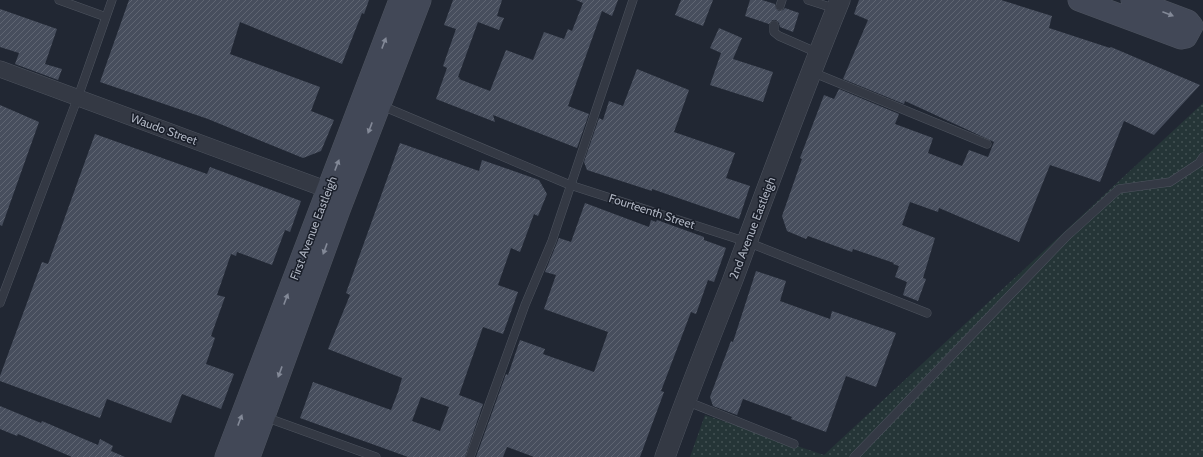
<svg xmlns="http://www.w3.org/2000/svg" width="1203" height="457" font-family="Cabin,sans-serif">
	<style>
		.grass { fill: url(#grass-dots) }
		.building { fill: url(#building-hatch); fill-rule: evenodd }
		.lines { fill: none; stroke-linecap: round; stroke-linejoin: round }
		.service-casing { stroke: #4e545f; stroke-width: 9 }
		.minor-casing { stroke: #4e545f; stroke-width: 17 }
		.tertiary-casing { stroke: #4e545f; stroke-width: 21 }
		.secondary-casing { stroke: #4e545f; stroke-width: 23 }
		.service { stroke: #343944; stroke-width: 8 }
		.minor { stroke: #343944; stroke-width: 16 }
		.tertiary { stroke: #343944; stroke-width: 20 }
		.secondary { stroke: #424857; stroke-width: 22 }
		.oneway { fill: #838997 }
		.labels { text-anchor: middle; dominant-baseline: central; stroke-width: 3; stroke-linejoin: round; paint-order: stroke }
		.street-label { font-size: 12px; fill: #aeb4c1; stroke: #191e29 }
	</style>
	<defs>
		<pattern id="grass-dots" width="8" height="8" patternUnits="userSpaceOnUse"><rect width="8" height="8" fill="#253537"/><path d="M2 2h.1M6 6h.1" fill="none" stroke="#425052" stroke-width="1.8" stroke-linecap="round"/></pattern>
		<pattern id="building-hatch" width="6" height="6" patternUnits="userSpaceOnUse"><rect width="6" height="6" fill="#474e5d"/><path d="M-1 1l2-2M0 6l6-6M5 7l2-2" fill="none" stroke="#5f6572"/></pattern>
	</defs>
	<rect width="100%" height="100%" fill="#212733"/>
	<path class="grass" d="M1203 103V457H690L705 415 824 455Z"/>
	<path class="building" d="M129 0H369L364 14 362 13 342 64 240 22 230 54 320 87 311 111 334 120 321 151 303 158 208 119 100 82Z
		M453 0H502L497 16 504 18 499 30 478 22 458 77 460 78 459 79 490 91 506 50 533 60 544 32 564 39 568 29 572 31 583 3 576 0H618L612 16 602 11 568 106 589 114 577 148 493 115 495 122 436 99 447 68 443 66 456 29 444 25Z
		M681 0H713L703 26 675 15Z
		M750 0H762L775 4 776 9 779 11 783 10 785 8 799 13 793 32 780 27 779 23 776 20H772L769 24 745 16Z
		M859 0H1001L1052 16 1049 28 1110 48 1111 47 1200 85 1154 135 1124 121 1100 182 1050 165 1019 242 939 208 938 212 910 202 902 225 935 238 923 278 926 279 918 301 903 295 907 282 895 277 899 266 893 264 894 263 853 249 852 252 808 236 806 239 787 231 782 216 802 159 800 158 824 95 834 99 839 89 899 114 895 124 933 138 928 153 962 166 969 150 988 157 994 142 905 101 904 104 843 79 868 20 854 14Z
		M0 9 57 29 45 64 62 69 58 80 15 64 19 53 0 47Z
		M719 28 742 38 733 59 773 72 763 102 710 85 721 53 710 48Z
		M637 69 689 90 674 132 735 153 726 178 750 186 739 219 652 189V191L587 170 584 162 599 118 603 120 609 101 623 106Z
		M0 105 39 122 2 226 0 225Z
		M95 134 207 174 210 167 301 201 290 232 285 230 272 265 237 252 236 256 231 254 217 295 225 297 211 336 215 338 206 364 234 374 221 409 182 394 171 423 107 399 100 418 0 381V376L42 262 48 264Z
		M400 143 479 171 482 160 539 180 547 194 538 216 534 214 520 252 511 248 498 285 518 292 503 334 483 327 459 395 483 404 465 457H408L300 418 313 382 391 410 398 392 402 378 328 349 350 295 346 293ZM421 397 449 407 440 431 412 421Z
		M585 203 649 227 651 220 656 222 657 220 704 237V240L726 248 714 282 708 280 696 314 691 312 661 391 664 392 640 457H534L507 447 503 457H476L506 374 508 375 520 340 545 349 543 354 594 372 608 332 544 309 556 275 545 272 559 238 571 242Z
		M756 271 786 281 780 301 830 319 832 311 896 333 876 387 846 376 826 432 791 419 792 417 743 399 737 415 713 406 710 397 731 341 733 342Z
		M0 406 41 423 42 421 98 445 100 439 113 446 111 451 125 457H72L18 434 17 436 0 429Z"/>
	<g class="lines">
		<g class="service-casing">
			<path id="service" d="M59 0 106 17
				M808 0 836 9
				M780 6 782 0
				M774 25V32L779 36 818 53
				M812 72 987 144
				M380 105 570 185 747 242 927 313
				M0 303 78 97 112 0
				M686 401 794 444
				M265 417 376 457
				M470 457 525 305 552 241 633 0
				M854 457 1067 236 1119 189 1170 182 1199 163 1203 157"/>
		</g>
		<g class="minor-casing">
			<path id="minor" d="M0 69 328 190"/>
		</g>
		<g class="tertiary-casing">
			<path id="tertiary" d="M665 457C686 398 709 340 732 282 767 188 802 93 840 0"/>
		</g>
		<g class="secondary-casing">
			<path id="secondary" d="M1079 0 1181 38 1186 37 1192 26 1188 21 1132 0
				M226 457 400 0
				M249 457 339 210 420 0"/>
		</g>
		<use href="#service" class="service"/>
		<use href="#minor" class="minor"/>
		<use href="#tertiary" class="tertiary"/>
		<use href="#secondary" class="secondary"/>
	</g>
	<defs><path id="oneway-solid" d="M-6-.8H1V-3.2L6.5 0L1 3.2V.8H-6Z"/></defs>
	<g class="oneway">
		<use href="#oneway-solid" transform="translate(1168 14) rotate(21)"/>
		<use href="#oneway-solid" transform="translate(384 43) rotate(-69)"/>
		<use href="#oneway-solid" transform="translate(370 128) rotate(111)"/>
		<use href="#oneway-solid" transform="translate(337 165) rotate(-69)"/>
		<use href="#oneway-solid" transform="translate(325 249) rotate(110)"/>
		<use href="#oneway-solid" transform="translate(286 299) rotate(-69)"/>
		<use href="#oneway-solid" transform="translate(280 372) rotate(110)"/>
		<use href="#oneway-solid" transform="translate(240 420) rotate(-69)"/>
	</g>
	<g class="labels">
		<g class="street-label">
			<text transform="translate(164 129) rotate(20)">Waudo Street</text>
			<text transform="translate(652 211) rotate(18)">Fourteenth Street</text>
			<text transform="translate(313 228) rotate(-69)">First Avenue Eastleigh</text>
			<text transform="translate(752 228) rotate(-69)">2nd Avenue Eastleigh</text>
		</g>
	</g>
</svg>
